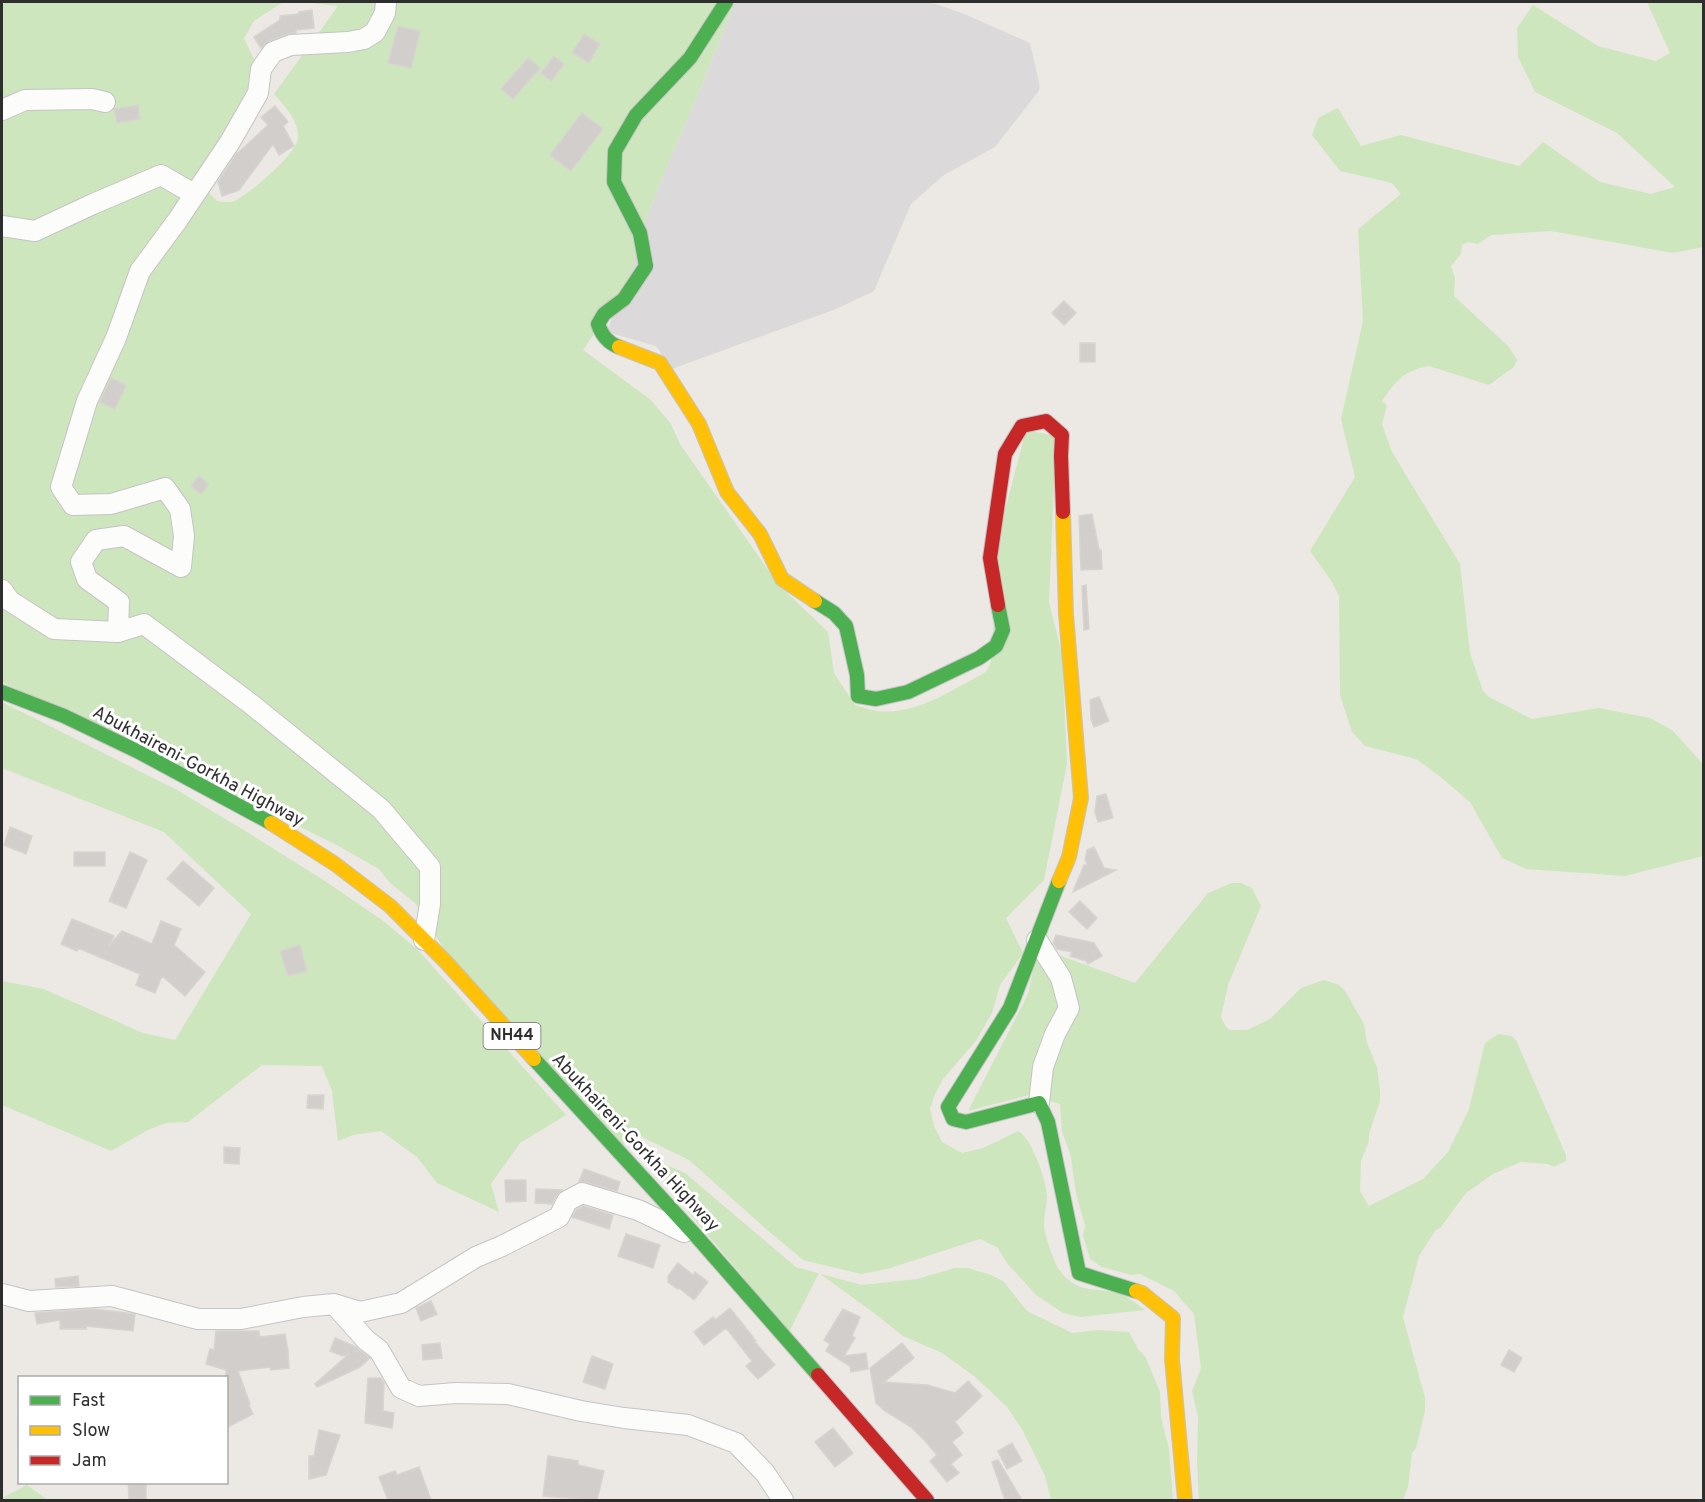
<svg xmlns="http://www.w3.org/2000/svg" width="1705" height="1502" font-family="Overpass,sans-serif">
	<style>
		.industrial { fill: #dcd9db }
		.green { fill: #cee6be }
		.building { fill: #d1cecb; stroke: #d7d4d0; stroke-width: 1.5 }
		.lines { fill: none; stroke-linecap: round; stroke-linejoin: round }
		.street-casing { stroke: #c5c4c5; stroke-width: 22 }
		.fast-casing { stroke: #c5c4c5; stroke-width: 16 }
		.slow-casing { stroke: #c5c4c5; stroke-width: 16 }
		.jam-casing { stroke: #c5c4c5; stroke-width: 16 }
		.street { stroke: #fcfcfb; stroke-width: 20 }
		.fast { stroke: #4caf50; stroke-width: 14 }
		.slow { stroke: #ffc107; stroke-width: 14 }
		.jam { stroke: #c62828; stroke-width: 14 }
		.labels { text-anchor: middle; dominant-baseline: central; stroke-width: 6; stroke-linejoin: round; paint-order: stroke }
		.shield { fill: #fff; stroke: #6d6d6d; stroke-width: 1.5 }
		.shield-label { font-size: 16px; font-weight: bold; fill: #2e2e2e }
		.street-label { font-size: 18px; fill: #2e2e2e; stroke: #fff }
	</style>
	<rect width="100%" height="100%" fill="#ece8e4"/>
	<path class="industrial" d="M735 2H930L962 13 1030 43 1040 87 1038 92 995 147 944 175 911 204 874 291 836 309 672 369 656 346 607 332 647 216 675 147 696 100Z"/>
	<path class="green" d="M2 2H283L254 21 244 38 258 68 267 100 234 146 208 192 217 201C223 202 230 203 235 201 250 193 297 154 298 138 299 120 285 107 274 94L338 6 303 2H735L696 100 675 147 647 216 628 285 583 350 651 400 671 424 680 444 778 584 828 632 834 673 855 705C862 707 870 710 877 711 916 716 953 689 986 672L991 662 1000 529 1026 430 1056 436 1049 602 1062 654 1067 764 1044 880 1006 918 1023 953 1000 985 992 1013 976 1041 943 1079 935 1094 930 1109 934 1126 942 1142 962 1153 983 1148 1018 1131C1032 1138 1046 1180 1047 1196 1047 1205 1044 1215 1044 1224 1044 1234 1054 1263 1060 1271 1081 1297 1096 1285 1122 1295 1130 1298 1138 1305 1145 1310L1080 1317 1063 1313 1036 1295 1006 1262 998 1248 980 1239 887 1269 861 1274 803 1260 766 1229 689 1160 638 1135 622 1146 454 965 416 904 390 883 379 869 333 843 2 682Z
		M1647 2H1703V247L1673 253 1551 231 1491 235 1478 244 1468 242 1462 245 1461 254 1451 266 1455 278 1454 296 1509 347 1517 360 1514 367 1489 385 1429 366C1403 371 1396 381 1382 401L1387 405 1382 424 1392 452 1460 564 1470 653 1483 691 1489 697 1532 719 1599 708 1650 718 1672 730 1703 764V856L1625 876 1526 869 1502 858 1470 802 1438 775 1416 759 1365 746 1352 732 1340 695 1339 596 1332 582 1310 551 1355 477 1341 419 1363 321 1358 229 1401 194 1392 183 1340 171 1312 135 1318 118 1338 108 1361 146 1401 135 1519 166 1543 142 1600 182 1651 194 1675 187 1617 133 1535 92 1518 57 1517 28 1533 5 1598 46 1656 61 1670 53Z
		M2 702 177 790 242 829 325 881 382 920 417 949 566 1115 520 1143 491 1184 499 1212 437 1183 417 1157 381 1131 353 1135 338 1141 332 1091 322 1066 262 1065 188 1122 166 1123 148 1130 111 1151 2 1105V981L44 989 143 1033 175 1040 251 914 164 832 2 768Z
		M1232 883H1241L1252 888 1261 906 1228 985 1221 1017 1226 1027 1230 1030H1247L1270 1019 1301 988 1324 980 1339 985 1345 991 1364 1024 1367 1043 1377 1067 1380 1091V1101L1369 1134V1141L1361 1161 1360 1191 1369 1206 1423 1179 1448 1152 1469 1109 1485 1043 1498 1034 1511 1036 1516 1040 1566 1155V1161L1554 1167 1548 1164 1521 1162 1493 1174 1466 1193 1441 1227 1435 1231 1419 1256 1403 1317 1425 1398V1411L1416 1448 1412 1453 1408 1487 1403 1500H1199L1197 1461 1198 1417 1192 1391 1201 1368 1194 1314 1174 1291 1140 1274 1131 1275 1102 1267 1090 1259 1083 1235 1085 1226 1076 1193 1071 1157 1062 1131 1060 1104 1029 1095 968 1111 1028 994 1040 938 1050 952 1135 983 1208 893Z
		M640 1154 685 1173 796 1267 862 1285 917 1279 955 1268H968L991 1275 1003 1281 1027 1311 1072 1333 1098 1330 1129 1332 1138 1349 1145 1356 1160 1392 1161 1417 1169 1449 1173 1500H1051L1045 1476 1023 1431 1007 1407 974 1376 942 1353 903 1336 874 1313 819 1273 789 1332Z
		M27 1485 48 1500H2V1498Z"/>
	<path class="building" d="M312 10 314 28 296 30V33L287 34 269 41 261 48 254 37 280 20V16L299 14V12Z
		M398 26 420 31 411 68 388 63Z
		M584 34 600 44 589 63 572 53Z
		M554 56 564 64 551 81 541 73Z
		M528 58 540 68 513 99 501 89Z
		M138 105 140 119 117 123 114 109Z
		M275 106 288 122 283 126 294 146 279 155 273 144 239 190 222 196 218 182 237 153H238L268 125 261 117Z
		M582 113 603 129 571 171 550 155Z
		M1064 301 1076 313 1064 325 1052 313Z
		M1080 343H1095V362H1080Z
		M111 378 126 385 115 409 100 402Z
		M199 476 209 484 201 494 191 486Z
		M1092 514 1099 550H1101L1102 569 1081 570 1079 516Z
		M1086 585 1089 629 1084 630 1082 586Z
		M1099 697 1109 721 1094 727 1091 719 1090 700Z
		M1106 794 1113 818 1098 822 1095 812 1097 796Z
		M10 827 32 836 26 854 4 845Z
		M1094 847 1104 868 1116 870 1073 892 1084 865 1088 866 1085 860 1087 850Z
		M74 852H105V866H74Z
		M130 852 147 860 126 908 109 901Z
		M183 861 214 888 199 906 167 879Z
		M1080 901 1097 918 1087 929 1069 912Z
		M72 919 114 936 108 947 122 931 152 944 161 921 181 929 174 945 205 972 185 996 162 976 155 993 136 985 140 974 78 948 77 951 61 944Z
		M1056 935 1094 943 1102 956 1088 964 1086 961 1070 956 1072 952 1057 949 1053 943Z
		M300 945 307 971 288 976 280 951Z
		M308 1095H324L323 1109 307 1108Z
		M224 1147 240 1148 239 1164 224 1163Z
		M584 1169 620 1182 617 1191 585 1182H579Z
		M505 1180H526V1201L506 1202Z
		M536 1189 562 1190 556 1196 552 1204 535 1203Z
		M583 1206 613 1215 609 1229 572 1217 576 1210Z
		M626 1234 660 1245 653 1268 618 1256Z
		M678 1263 693 1275 695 1272 708 1282 694 1300 679 1288 678 1289 668 1282V1276Z
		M78 1276 79 1286 56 1287 55 1279Z
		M431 1301 437 1314 421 1321 416 1308Z
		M730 1308 756 1341 755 1342 775 1365 758 1379 746 1366 752 1361 726 1328 704 1345 694 1332 713 1317 715 1320Z
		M93 1309 135 1314 133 1331 86 1326V1329H60V1320L37 1324 35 1313Z
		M843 1309 860 1317 852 1336 855 1338 844 1356 866 1353 868 1369 851 1372 850 1366 826 1351 830 1344 824 1340Z
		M216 1331H259L260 1337 285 1334 288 1351 289 1368 271 1370 270 1367 238 1371 250 1404H248L253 1414 226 1428V1370L206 1364 210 1349 214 1350Z
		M335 1338 356 1347 359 1350 353 1352 361 1351 370 1358 360 1367 317 1387 315 1384 349 1354 343 1356 330 1351Z
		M440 1343 442 1358 423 1360 422 1345Z
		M902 1343 914 1358 884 1382 927 1385 955 1393 968 1381 982 1396 955 1422 963 1433 952 1442 962 1455 951 1464 959 1473 947 1482 930 1461 937 1455 926 1442 911 1427 885 1411 876 1403 870 1368Z
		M1509 1350 1522 1358 1514 1372 1501 1365Z
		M592 1356 613 1364 605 1389 583 1382Z
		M368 1378H381L384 1383 383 1411 394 1413 392 1428 365 1423Z
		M833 1428 853 1453 835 1467 815 1442Z
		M319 1430 340 1435 326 1475 309 1479V1456H314Z
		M1012 1443 1022 1461 1007 1469 998 1451Z
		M548 1456 578 1461V1465L604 1471 597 1500H580V1499L543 1496Z
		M998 1460 1022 1500H1005L992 1462Z
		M419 1467 431 1500H388L379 1477 395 1471 397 1475Z
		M128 1482H146V1500H129Z"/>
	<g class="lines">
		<g class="street-casing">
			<path id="street" d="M2 110 25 100 92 99 105 102
				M2 226 35 231 93 204 161 175 194 194
				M2 590 10 601 54 629 118 632 119 602 87 579 81 562 96 540 124 536 181 567 184 536 180 509 165 488 111 504 73 505 61 487 87 401 116 338 140 271 177 221 230 142 258 93 261 69 273 52 291 45 348 42 364 39 375 32 385 13 386 2
				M118 632 144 624 251 704 381 809 430 867V904L424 940
				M1037 940 1061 978 1069 1008 1055 1034 1043 1067 1039 1103
				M2 1294 29 1301 112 1296 198 1319H241L303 1307 334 1304 360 1312 401 1303 476 1257 502 1246 559 1217 567 1201 582 1193 638 1210 684 1232
				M334 1304 366 1340 379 1350 401 1388 419 1396 456 1393 508 1394 581 1411 624 1418 688 1425 736 1443 765 1473 783 1500"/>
		</g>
		<g class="fast-casing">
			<path id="fast" d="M619 347C608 343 602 336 598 324L604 314 624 299 646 266 640 233 614 182 615 151 636 115 690 58 726 2
				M815 601 834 613 846 626 857 675 858 696 876 699 908 692 979 658 996 646 1003 630 998 605
				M2 692 64 716 139 752 271 823
				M1059 881 1010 1008 948 1107 953 1119 966 1122 1039 1103 1048 1122 1079 1273 1136 1291
				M534 1059 697 1237 818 1375"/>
		</g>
		<g class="slow-casing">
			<path id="slow" d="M619 347 660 363 699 424 727 492 760 534 782 579 815 601
				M271 823 335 864 390 906 446 962 534 1059
				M1059 881 1069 857 1081 798 1066 614 1063 512
				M1136 1291 1142 1293 1173 1318 1172 1359 1185 1500"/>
		</g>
		<g class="jam-casing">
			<path id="jam" d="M998 605 990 558 1005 454 1022 426 1046 421 1062 435 1061 456 1063 512
				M818 1375 927 1500"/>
		</g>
		<use href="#street" class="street"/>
		<use href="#fast" class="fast"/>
		<use href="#slow" class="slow"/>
		<use href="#jam" class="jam"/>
	</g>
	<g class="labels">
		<rect class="shield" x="483.5" y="1023" width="57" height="26" rx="4.5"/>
		<g class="shield-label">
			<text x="512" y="1036">NH44</text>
		</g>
		<g class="street-label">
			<text transform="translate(198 767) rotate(28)">Abukhaireni-Gorkha Highway</text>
			<text transform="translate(635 1143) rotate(47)">Abukhaireni-Gorkha Highway</text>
		</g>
	</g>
	<rect width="1705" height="1502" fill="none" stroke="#2e2e2e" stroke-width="6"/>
	<rect x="18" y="1376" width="210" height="108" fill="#ffffff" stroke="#ababab" stroke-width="1.5"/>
	<rect x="30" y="1396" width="30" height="9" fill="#4caf50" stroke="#ababab" stroke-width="1.5"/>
	<text x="72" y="1406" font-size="18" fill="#2e2e2e">Fast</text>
	<rect x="30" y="1426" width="30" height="9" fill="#ffc107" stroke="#ababab" stroke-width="1.5"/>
	<text x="72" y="1436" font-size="18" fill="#2e2e2e">Slow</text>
	<rect x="30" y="1456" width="30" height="9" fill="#c62828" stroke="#ababab" stroke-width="1.5"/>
	<text x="72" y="1466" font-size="18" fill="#2e2e2e">Jam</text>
</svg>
